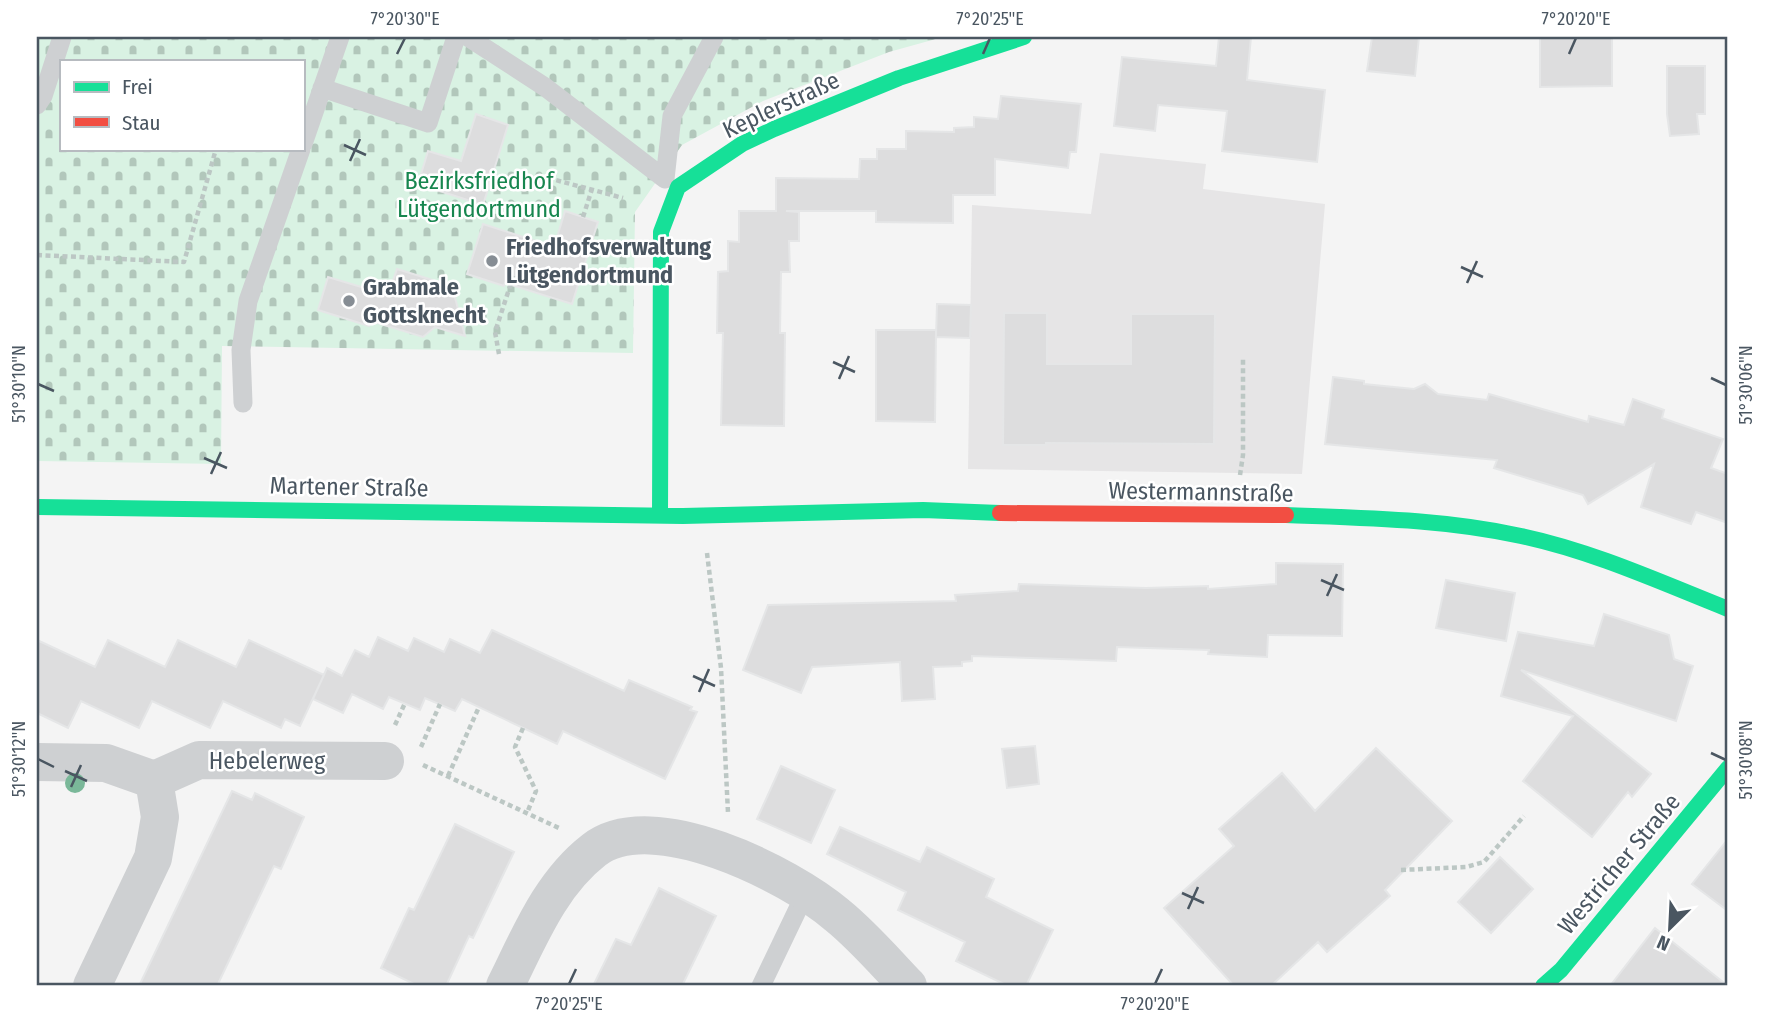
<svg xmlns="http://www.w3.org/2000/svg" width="1765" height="1023" font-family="'Fira Sans Condensed',sans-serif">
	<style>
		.education { fill: #e6e5e6 }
		.cemetery { fill: url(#cemetery-stones); fill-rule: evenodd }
		.building { fill: #ddddde; stroke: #e5e6e7; stroke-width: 2 }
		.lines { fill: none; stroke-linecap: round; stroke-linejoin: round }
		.path { stroke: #bcc7c4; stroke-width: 4.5; stroke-dasharray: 5 3.5; stroke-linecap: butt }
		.lane { stroke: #ced0d2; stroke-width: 19 }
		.street { stroke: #ced0d2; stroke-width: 38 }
		.fast { stroke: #16e098; stroke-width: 16 }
		.jam { stroke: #f24e42; stroke-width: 16 }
		.tree { fill: #7ab899 }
		.ticks { fill: none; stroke: #4a5661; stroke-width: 2.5 }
		.poi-dot { fill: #868d94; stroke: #fff; stroke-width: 2.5 }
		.labels { text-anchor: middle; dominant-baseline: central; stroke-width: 5; stroke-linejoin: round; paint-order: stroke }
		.street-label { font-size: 24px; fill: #4a5661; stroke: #fff }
		.park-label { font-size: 24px; fill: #17864f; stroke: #fff }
		.poi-label { font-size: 24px; font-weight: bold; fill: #4a5661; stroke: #fff; text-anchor: start }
		.neatline { fill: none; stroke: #4a5661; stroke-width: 2.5 }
		.ticks-label { font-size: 18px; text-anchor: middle; fill: #4a5661 }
	</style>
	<defs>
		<pattern id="cemetery-stones" width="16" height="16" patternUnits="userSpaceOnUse" patternTransform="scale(1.75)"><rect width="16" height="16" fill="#d9f2e3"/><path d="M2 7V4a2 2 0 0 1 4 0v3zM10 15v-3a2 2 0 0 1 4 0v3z" fill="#b2c7bb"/></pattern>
	</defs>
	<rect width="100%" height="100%" fill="#f4f4f4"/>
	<path class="education" d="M1100 153 1206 164 1203 189 1325 204 1302 474 968 469 972 205 1091 214Z"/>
	<path class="cemetery" d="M37 37H943L889 52 763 101 682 145 635 212 633 353 222 346 221 464 37 461ZM61 61H303V149H61Z"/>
	<path class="building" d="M1219 37H1251L1247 80 1325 90 1317 162 1222 151 1227 111 1158 105 1155 131 1114 126 1122 57 1216 66Z
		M1372 37H1419L1415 76 1367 71Z
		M1540 37H1612V86L1540 87Z
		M1667 66H1705V114H1697L1699 134 1670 136 1667 114Z
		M1001 96 1081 104 1076 152H1070L1068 168 995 159V195H953V223L876 222V211H786L799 212V241H789L790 272H781L780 333H785L784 426 721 425 723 333H717L718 272 728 271V241L739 242V211H776V178L859 179 860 159H877V149H906V131L954 132V128L974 127V117L998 119Z
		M476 114 508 125 483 205 418 184 428 151 461 161Z
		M565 211 598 222 572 304 505 283 504 286 467 274 483 224 554 247Z
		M397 269 452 286 465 336 435 327 423 337 371 321 369 326 318 310 328 277 388 295Z
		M937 304 971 305 970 338 936 337Z
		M1004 313H1047V364H1131V314H1215L1214 444 1046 443V445H1003Z
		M876 330H936L935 422 876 421Z
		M1333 377 1364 381V384L1414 389 1425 384 1438 394 1487 400 1489 394 1588 422 1589 416 1624 425 1633 399 1664 410 1662 418 1723 439 1711 468 1728 474V523L1696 512 1691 524 1641 507 1654 464 1588 504 1583 495 1494 468 1497 460 1325 444Z
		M1276 563 1343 564 1342 636 1268 635 1267 657 1208 654 1209 650 1117 647 1116 661 972 656V661L962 662V666L933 667 935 699 902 701 900 662 812 667 801 693 743 670 768 605 956 601 955 595 1018 591 1019 584 1146 588 1208 586V589L1276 584Z
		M1446 580 1515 593 1506 641 1436 628Z
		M1604 614 1669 635 1674 659 1693 666 1676 721 1521 670 1651 774 1632 797 1628 792 1592 837 1523 781 1573 716 1501 696 1518 632 1594 646Z
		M492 630 624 691 629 680 692 707 690 710 697 712 665 779 563 731 557 744 462 699 455 711 425 698 420 710 389 697 383 709 352 694 343 713 313 699 327 668 342 676 355 650 369 657 378 637 408 651 414 638 444 652 450 639 480 653Z
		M37 640 95 667 108 640 165 667 178 640 236 667 249 640 324 675 300 726 285 719 281 728 223 701 210 728 152 701 139 728 81 701 68 728 37 713Z
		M1035 746 1039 784 1007 788 1002 749Z
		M1376 748 1452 821 1385 890 1390 896 1327 952 1318 942 1271 986H1234L1164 908 1234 846 1219 829 1282 773 1315 811Z
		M781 766 835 790 811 843 757 819Z
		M232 791 252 800 255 793 304 817 281 869 274 866 217 986H139Z
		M455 824 514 852 473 938 469 936 446 986H418L381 968 409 908 414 910Z
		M840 827 920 862 927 847 994 879 986 897 1053 930 1026 986H1008L956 961 965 942 898 910 906 892 827 854Z
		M1728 839V911L1692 884Z
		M1500 857 1533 889 1491 933 1458 902Z
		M659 888 716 916 682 986H593L616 939 631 945Z
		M1655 928 1728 986H1610Z"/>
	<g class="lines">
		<path class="path" d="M548 178 623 198
			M583 217 592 189
			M37 255 184 262 216 149
			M499 354 495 332 514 274
			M1240 475 1243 455V357
			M707 553 721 668 728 813
			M395 725 405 703
			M523 728 515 747 536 791 527 813
			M421 747 440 704
			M423 765 561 829
			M448 776 479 707
			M1401 870 1466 867 1484 862 1524 816"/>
		<path class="lane" d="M468 37 545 87 665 179
			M322 88 428 123 456 37
			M37 105 43 96 62 37
			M303 144 340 37
			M665 179 672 116 714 37
			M243 403 241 350 248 301 301 149
			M761 986 806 892"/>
		<path class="street" d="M37 762 106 763 154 780 160 817 153 858 92 986
			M154 780 199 760 385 761
			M505 986C529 938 550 884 594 850 652 805 789 874 837 915 863 936 885 962 908 986"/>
		<path class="fast" d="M37 507 683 516 923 510 1000 513
			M660 515 661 232 678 187 742 144 774 129 899 78 1024 37
			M1286 515C1364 518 1444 519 1521 536 1592 551 1660 582 1728 609
			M1543 986 1561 970 1728 768"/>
		<path class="jam" d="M1000 513 1286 515"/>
	</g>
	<circle class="tree" cx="75" cy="783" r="10"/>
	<path class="ticks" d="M397 54 405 38M983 54 990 38M1569 54 1576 38M344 145 366 155M350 161 360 139M1461 267 1483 277M1467 283 1477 261M833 362 855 372M1711 378 1726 385M839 379 849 356M38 384 54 391M204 458 227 468M211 474 221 452M1321 580 1344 590M1327 596 1337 574M693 676 715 686M699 692 709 669M1711 753 1726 760M38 759 54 767M65 771 87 781M71 787 81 765M1182 893 1204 903M1188 909 1198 887M569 984 576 969M1155 984 1162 969"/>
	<g class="poi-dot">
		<circle cx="492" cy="261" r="7"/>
		<circle cx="349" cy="301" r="7"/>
	</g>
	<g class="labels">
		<g class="street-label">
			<text transform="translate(781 105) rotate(-25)">Keplerstraße</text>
			<text transform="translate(349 487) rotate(1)">Martener Straße</text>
			<text transform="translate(1201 492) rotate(1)">Westermannstraße</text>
			<text x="267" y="761">Hebelerweg</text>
			<text transform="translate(1619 864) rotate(-50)">Westricher Straße</text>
		</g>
		<g class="park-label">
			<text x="479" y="181">Bezirksfriedhof<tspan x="479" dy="28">Lütgendortmund</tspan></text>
		</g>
		<g class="poi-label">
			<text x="506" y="247">Friedhofsverwaltung<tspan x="506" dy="28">Lütgendortmund</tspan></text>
			<text x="363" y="287">Grabmale<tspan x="363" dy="28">Gottsknecht</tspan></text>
		</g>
	</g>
	<rect width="1765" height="1023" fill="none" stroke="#ffffff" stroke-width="77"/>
	<rect x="60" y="60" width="245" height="91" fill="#ffffff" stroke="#b7bbc0" stroke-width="2"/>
	<rect x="74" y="82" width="35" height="10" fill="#16e098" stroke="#b7bbc0" stroke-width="2"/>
	<text x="122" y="94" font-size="21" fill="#4a5661">Frei</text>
	<rect x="74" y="117" width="35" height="10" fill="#f24e42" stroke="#b7bbc0" stroke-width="2"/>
	<text x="122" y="130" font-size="21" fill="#4a5661">Stau</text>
	<g transform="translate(1670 928) rotate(204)" stroke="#ffffff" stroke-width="5" paint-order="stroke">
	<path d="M0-5L12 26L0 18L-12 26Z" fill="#4a5661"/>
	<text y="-10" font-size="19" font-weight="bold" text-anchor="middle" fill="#4a5661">N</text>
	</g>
	<rect x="38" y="38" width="1688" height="946" class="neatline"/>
	<g class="ticks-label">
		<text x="405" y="25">7°20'30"E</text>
		<text x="990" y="25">7°20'25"E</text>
		<text x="1576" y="25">7°20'20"E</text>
		<text transform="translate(19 384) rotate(-90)" y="6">51°30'10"N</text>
		<text transform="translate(1746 385) rotate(-90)" y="6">51°30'06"N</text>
		<text transform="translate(19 759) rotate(-90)" y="6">51°30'12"N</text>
		<text transform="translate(1746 760) rotate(-90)" y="6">51°30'08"N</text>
		<text x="569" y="1010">7°20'25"E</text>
		<text x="1155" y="1010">7°20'20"E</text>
	</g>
</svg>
